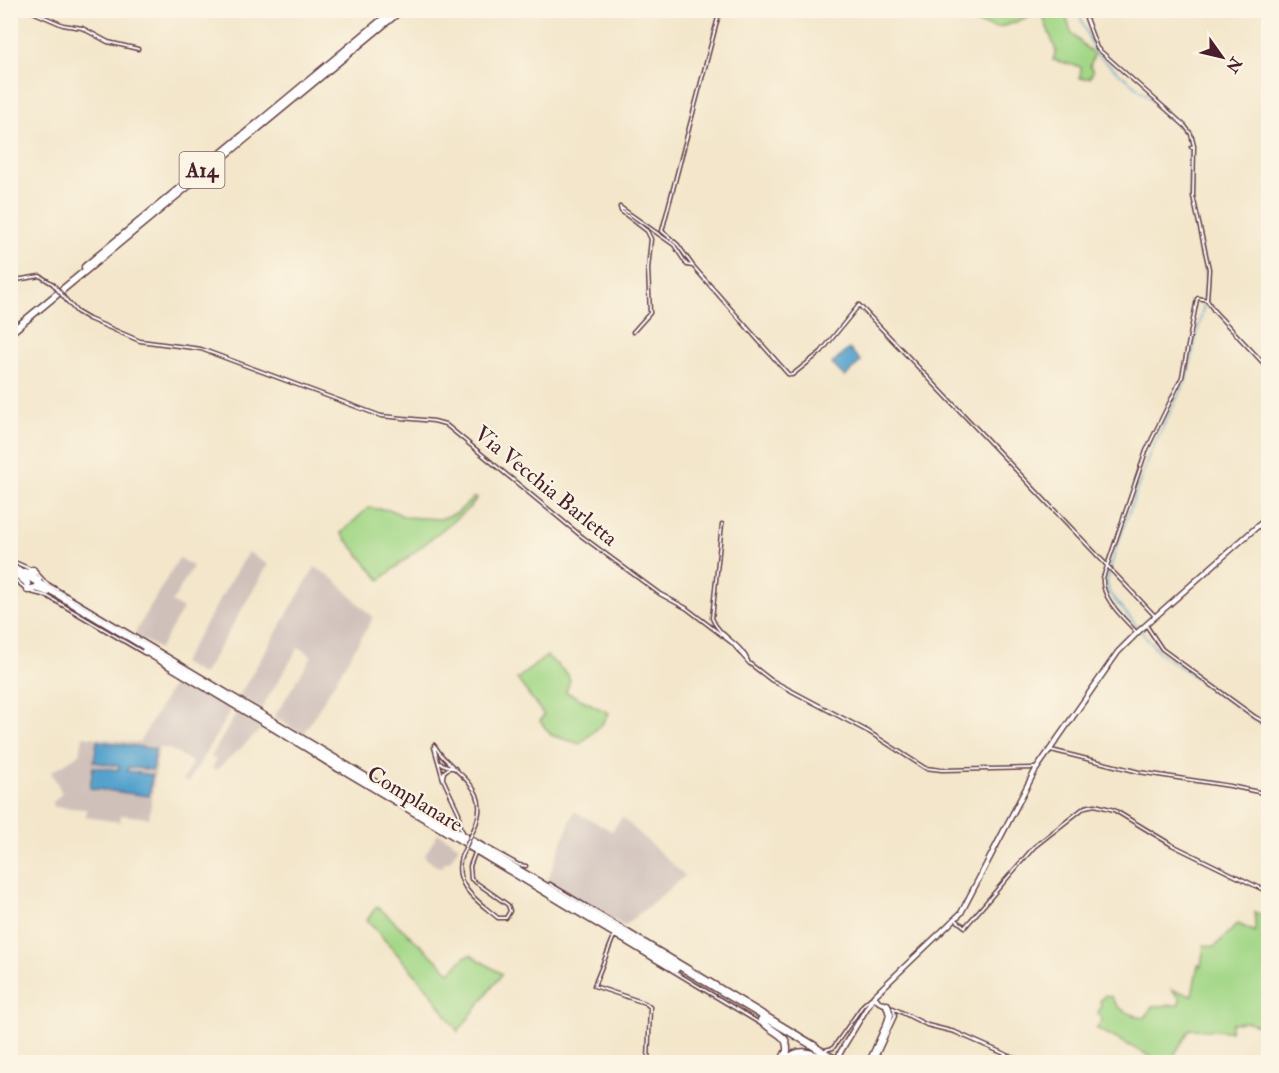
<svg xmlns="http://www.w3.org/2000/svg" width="1279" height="1073" font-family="'IM FELL Double Pica',serif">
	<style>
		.industrial { fill: #cfc0ba }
		.green { fill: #a3d787; stroke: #767b59; stroke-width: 1.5 }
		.water { fill: #53a2cd; stroke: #4e607c; stroke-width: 1.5 }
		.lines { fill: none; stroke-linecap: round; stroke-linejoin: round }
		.stream { stroke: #53a2cd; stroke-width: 1.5 }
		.street-casing { stroke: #633d43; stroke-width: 5 }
		.secondary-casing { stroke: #633d43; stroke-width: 7 }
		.highway-casing { stroke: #633d43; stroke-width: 9 }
		.street { stroke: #fff; stroke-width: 2 }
		.secondary { stroke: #fff; stroke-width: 4 }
		.highway { stroke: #fff; stroke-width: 6 }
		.street-bridge-casing { stroke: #633d43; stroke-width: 5; stroke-linecap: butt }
		.secondary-bridge-casing { stroke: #633d43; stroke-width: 7; stroke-linecap: butt }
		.street-bridge { stroke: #fff; stroke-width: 2 }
		.secondary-bridge { stroke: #fff; stroke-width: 4 }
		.labels { text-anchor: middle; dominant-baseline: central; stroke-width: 4.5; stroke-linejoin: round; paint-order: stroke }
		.shield { fill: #fcf5e5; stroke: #7f5f63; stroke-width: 1.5 }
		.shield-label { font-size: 21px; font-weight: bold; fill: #4a1f2b }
		.street-label { font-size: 22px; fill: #4a1f2b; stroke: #fcf5e5 }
	</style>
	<rect width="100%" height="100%" fill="#fcf5e5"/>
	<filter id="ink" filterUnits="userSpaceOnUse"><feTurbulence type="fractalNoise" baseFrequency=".0167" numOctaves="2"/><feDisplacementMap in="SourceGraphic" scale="12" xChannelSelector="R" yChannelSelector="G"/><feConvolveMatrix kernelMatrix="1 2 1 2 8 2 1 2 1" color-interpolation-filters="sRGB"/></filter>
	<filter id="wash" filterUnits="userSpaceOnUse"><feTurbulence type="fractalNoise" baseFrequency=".008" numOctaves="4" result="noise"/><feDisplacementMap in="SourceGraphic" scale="24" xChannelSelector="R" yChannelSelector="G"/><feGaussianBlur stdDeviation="1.35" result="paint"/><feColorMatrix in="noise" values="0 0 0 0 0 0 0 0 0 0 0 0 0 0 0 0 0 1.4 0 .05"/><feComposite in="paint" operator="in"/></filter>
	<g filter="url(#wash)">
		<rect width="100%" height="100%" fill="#f3e6ca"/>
		<path class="industrial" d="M248 552 268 565 203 675 182 663Z
			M179 558 193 566 172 602 183 609 159 649 134 634Z
			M315 567 335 580 373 618 303 735 274 717 312 656 299 647 261 709 239 696Z
			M178 676 232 708 188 783 183 780 192 762 172 750 159 747 149 818 121 815 120 822 86 817V809L54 807 53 802 62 793 51 772 80 754 83 736 139 743Z
			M237 712 263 728 215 771 212 768 216 760 211 757Z
			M574 811 612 831 622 817 685 876 624 926 547 881Z
			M438 833 459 846 450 861 445 862 443 867 436 866 424 857Z"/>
		<path class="green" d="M959 11H983L996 14 1009 11H1064L1072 34 1094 55 1090 66 1093 71 1090 78H1080L1081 67 1053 60 1056 51 1044 19 1038 12 1011 24 996 28 962 19Z
			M473 498H477L469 508 380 580 341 533 368 508 391 510 405 517 440 519 457 513Z
			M547 656 568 675 570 680 566 692 609 713 602 724 580 744 551 735 540 721 544 715 517 679Z
			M377 906 450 972 466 956 471 955 502 974 458 1032 429 990 367 920Z
			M1255 912 1262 915C1268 950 1276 992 1262 1026L1248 1022 1232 1023 1230 1031 1190 1029 1170 1062 1157 1060 1096 1028 1102 1021 1098 1013 1101 1006 1100 1001 1105 995 1112 997C1116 1010 1133 1016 1145 1018L1152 1006 1179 1005 1180 998 1172 990 1192 995 1198 965 1201 966 1204 945 1214 947 1238 924 1255 932Z"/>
		<path class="water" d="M849 349 861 361 845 377 832 364Z
			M97 741 155 749 153 770 128 767 127 771 152 775 149 796 90 788 93 767 118 770 119 766 94 762Z"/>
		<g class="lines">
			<path class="stream" d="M1079 10 1082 22 1096 54 1144 93 1189 135V187L1192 210 1207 278 1204 305 1186 380 1149 455 1115 552 1107 581 1109 593 1159 652 1257 721 1268 728"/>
		</g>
	</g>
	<g filter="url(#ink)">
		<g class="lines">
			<g class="street-casing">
				<path id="street" d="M28 10 63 25 82 28 108 42 138 49
					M720 10 662 231 678 245 693 266 788 374 792 375 821 352 859 305 1156 617
					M1083 10 1097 48 1185 126 1191 134 1194 146 1191 147
					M1194 146 1193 196 1209 269 1207 300 1214 311 1268 368
					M620 207 621 211 647 231 651 239 648 269 650 313 633 332
					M620 207 674 245 687 265 693 266
					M10 281 40 276 53 284
					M67 301 77 312 89 319 140 341 201 349 381 416 434 421 445 424 580 535 660 594 686 608 732 643 749 663 771 680 869 732 925 768 942 770 1035 768
					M722 524 712 618C718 636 741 643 748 661
					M10 560 30 569
					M35 571 46 583 483 845 519 865 526 866
					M10 575 26 589
					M31 592 47 596 144 653
					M1146 625 1162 649 1255 717 1268 724
					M1137 633C1124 618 1101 599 1103 578L1146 451 1182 377 1197 299 1198 298 1207 300
					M434 745C438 750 441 756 446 760 467 782 490 793 474 829
					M434 747 443 779 459 813 460 827 463 832
					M1051 750 1139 772 1230 786 1268 794
					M313 755 339 771
					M439 763 450 767
					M443 777 444 772 449 768H455
					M445 822H452L459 817
					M465 846 761 1024
					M461 857C452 886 479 902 498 918H506L510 911 508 905 471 879 470 866 475 853
					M550 884 817 1045
					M955 919 965 927 1034 847 1085 807 1095 805 1114 810 1172 845 1268 892
					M614 936 594 986 645 1003 650 1007 648 1062
					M893 1008 927 1025 955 1032 1023 1062
					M825 1050 833 1048 863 1005 871 998
					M779 1062 784 1052
					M874 1062 895 1016 894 1010"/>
			</g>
			<g class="secondary-casing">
				<path id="secondary" d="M874 996 879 1002 887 1005
					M844 1046 874 996 961 913 1035 771 1118 652 1139 631 1268 517"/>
			</g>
			<g class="highway-casing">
				<path id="highway" d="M85 267 394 10
					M10 333 401 10
					M10 566 840 1062
					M14 572 27 583 28 590 36 588 48 592
					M24 572 28 573 33 570 34 577 38 580
					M145 651 676 969
					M761 1020C777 1038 793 1032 785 1062
					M787 1060C798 1047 811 1053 824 1058
					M870 1062 888 1022 890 1015 887 1005"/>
			</g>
			<use href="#street" class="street"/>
			<use href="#secondary" class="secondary"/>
			<use href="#highway" class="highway"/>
			<g class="street-bridge-casing">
				<path id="street-bridge" d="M53 284 67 301
					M461 857 474 829"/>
			</g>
			<g class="secondary-bridge-casing">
				<path id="secondary-bridge" d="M835 1062 844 1046"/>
			</g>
			<use href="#street-bridge" class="street-bridge"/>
			<use href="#secondary-bridge" class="secondary-bridge"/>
		</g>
	</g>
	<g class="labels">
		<rect class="shield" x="179.5" y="152" width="45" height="36" rx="4.5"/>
		<g class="shield-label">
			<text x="202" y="170">A14</text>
		</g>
		<g class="street-label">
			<text transform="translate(546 486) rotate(39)">Via Vecchia Barletta</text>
			<text transform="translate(415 799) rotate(31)">Complanare</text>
		</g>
	</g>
	<rect width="1279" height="1073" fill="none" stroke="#fcf5e5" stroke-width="36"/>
	<g transform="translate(1222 57) rotate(124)" stroke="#fcf5e5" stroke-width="4.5" paint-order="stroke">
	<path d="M0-4.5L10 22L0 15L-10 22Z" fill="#4a1f2b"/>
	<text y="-9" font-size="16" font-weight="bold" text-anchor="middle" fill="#4a1f2b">N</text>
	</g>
</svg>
